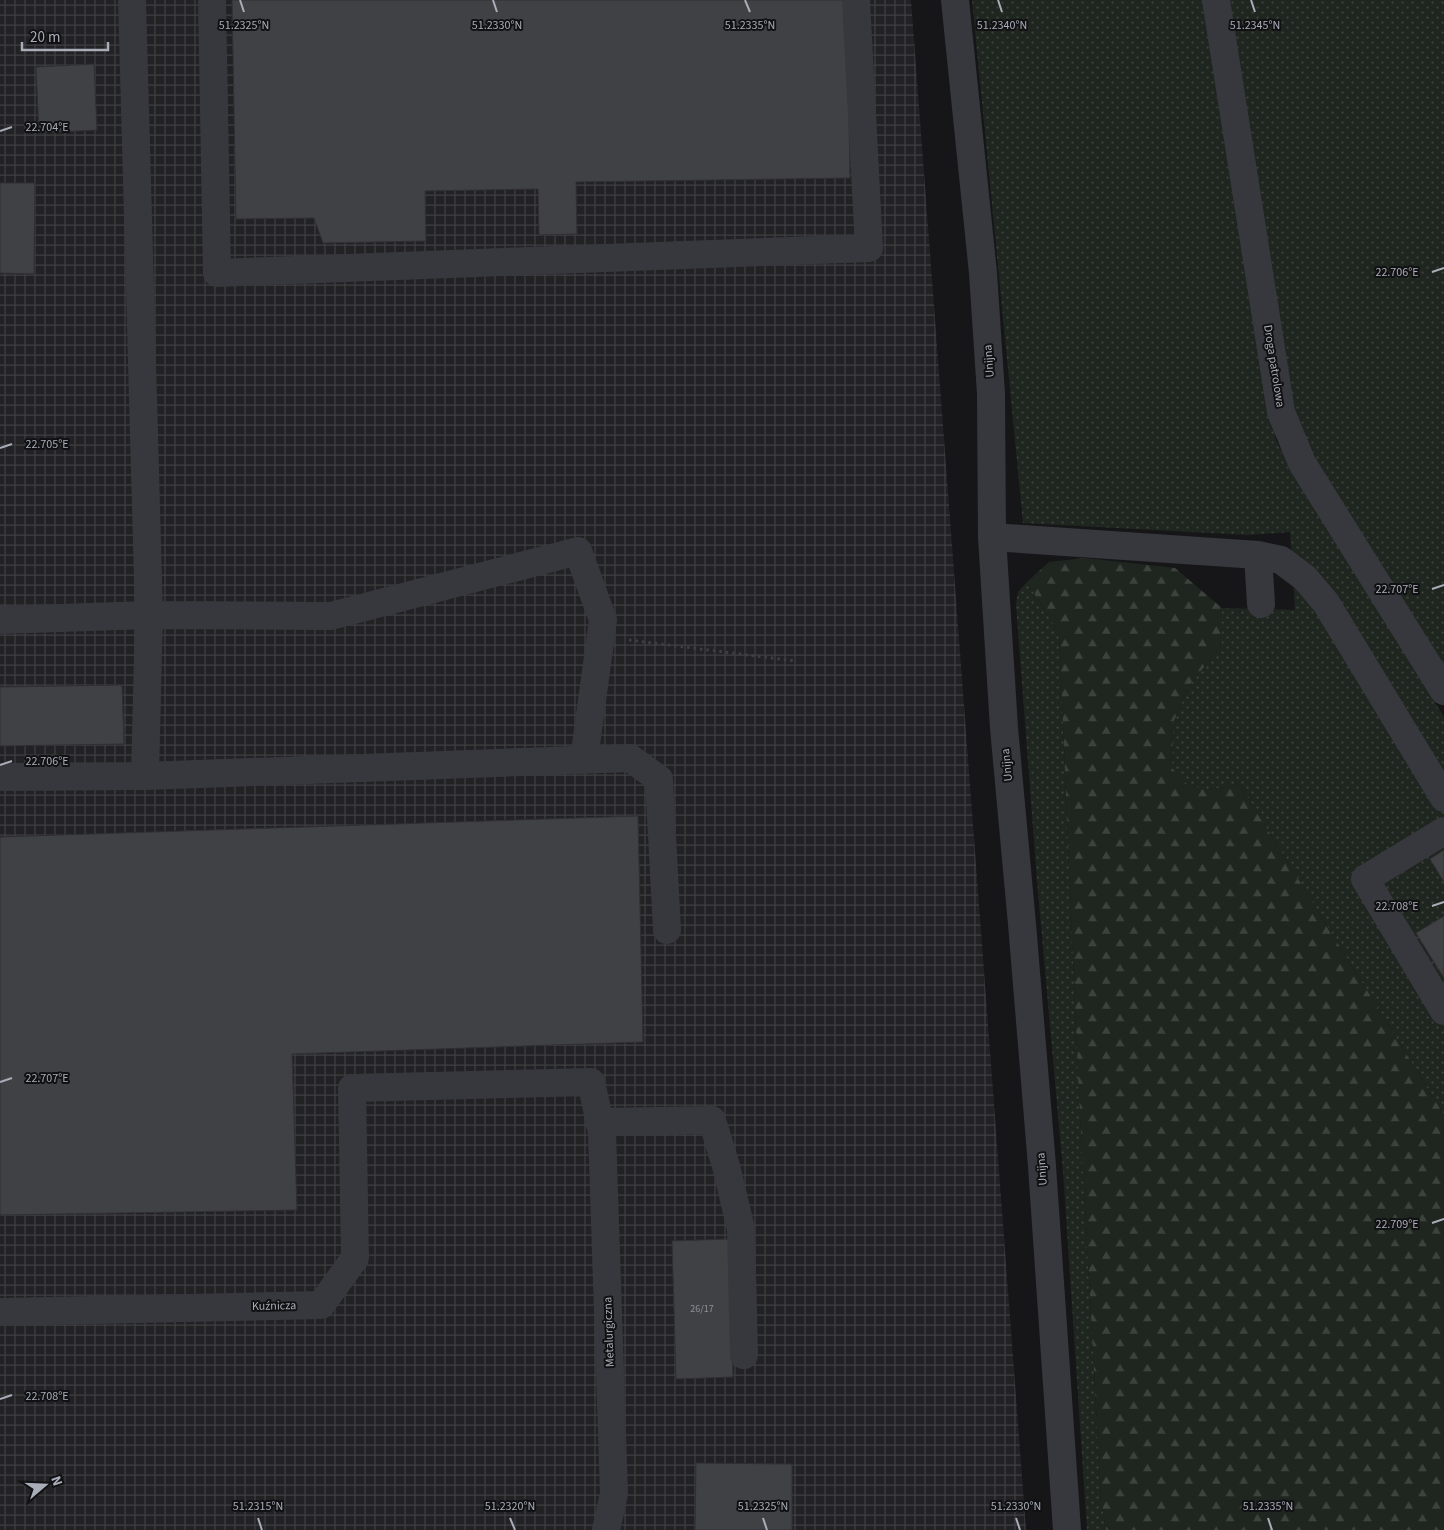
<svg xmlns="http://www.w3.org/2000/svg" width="1444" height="1530" font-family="'Source Sans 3',sans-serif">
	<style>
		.industrial { fill: url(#industrial-grid) }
		.grass { fill: url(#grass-dots) }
		.forest { fill: url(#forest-firs) }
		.building { fill: #404145; stroke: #303034 }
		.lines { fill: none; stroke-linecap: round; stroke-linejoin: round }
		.path { stroke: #3d3f44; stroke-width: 3; stroke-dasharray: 2.5 4; stroke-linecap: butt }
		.minor { stroke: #37383d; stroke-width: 28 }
		.ticks { fill: none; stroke: #a8adb8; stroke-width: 2 }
		.labels { text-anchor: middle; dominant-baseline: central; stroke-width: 4; stroke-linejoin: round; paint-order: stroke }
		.number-label { font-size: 10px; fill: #8e929b }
		.street-label { font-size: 12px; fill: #a8adb8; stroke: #111113 }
		.ticks-label { font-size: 12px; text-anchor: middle; fill: #a8adb8; stroke: #111113; stroke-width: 4; stroke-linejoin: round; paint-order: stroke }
	</style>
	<defs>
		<pattern id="industrial-grid" width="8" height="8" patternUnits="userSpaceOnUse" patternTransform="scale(1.25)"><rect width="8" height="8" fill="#222225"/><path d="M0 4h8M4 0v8" fill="none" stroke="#3f3f43"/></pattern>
		<pattern id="grass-dots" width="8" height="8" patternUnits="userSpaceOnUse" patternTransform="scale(1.25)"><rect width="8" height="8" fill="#1e261f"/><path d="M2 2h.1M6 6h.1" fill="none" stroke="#3c433d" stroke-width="1.8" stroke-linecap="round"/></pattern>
		<pattern id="forest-firs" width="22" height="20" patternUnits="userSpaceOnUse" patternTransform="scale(1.25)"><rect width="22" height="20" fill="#1e261f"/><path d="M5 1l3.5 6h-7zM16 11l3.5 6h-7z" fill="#3c433d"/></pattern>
	</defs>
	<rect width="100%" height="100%" fill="#161618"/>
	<path class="industrial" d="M0 0H911L1026 1530H0Z"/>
	<path class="grass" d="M972 0H1202L1276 440 1287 462 1444 717V1115L1240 785 1205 790 1187 784 1172 768 1173 723 1189 686 1222 644V608L1295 610 1290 532 1247 535 1023 523Z
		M1225 0H1444V672L1309 455 1293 406Z
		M1027 582 1059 633 1079 1096 1101 1499 1106 1530H1087L1063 1171 1037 881 1016 604 1018 592Z"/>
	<path class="forest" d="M1085 558 1175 568 1222 608V644L1189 686 1173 723 1172 768 1187 784 1205 790 1240 785 1444 1115V1530H1106L1101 1499 1079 1096 1059 633 1027 582 1049 562Z"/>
	<path class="building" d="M232 0H847L850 178 576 182 577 234 539 235 538 189 425 191 426 241 323 243 314 218 236 219Z
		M94 64 97 130 39 133 36 67Z
		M0 183H35L34 274 0 273Z
		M122 685 124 744 0 746V687Z
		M638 816 643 1042 292 1054 297 1210 0 1215V837Z
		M1444 850V882L1430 859Z
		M1444 916V978L1416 933Z
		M729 1239 733 1377 676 1379 672 1241Z
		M696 1463 792 1464V1530H695Z"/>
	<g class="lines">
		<path class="path" d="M629 640 796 661"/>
		<path class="minor" d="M132 0 149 615 145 776
			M212 0 217 273 869 248 856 0
			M955 0 983 273 991 394 992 537 1004 728 1022 924 1042 1166 1067 1530
			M1216 0 1281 412 1302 463 1444 691
			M992 537 1258 555 1261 604
			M1258 555 1281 560 1305 578 1326 603 1444 798
			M0 620 149 615 331 616 578 551 603 620 584 759
			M0 777 145 776 630 758 659 779 667 930
			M1444 831 1365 879 1444 1011
			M599 1122 712 1120 726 1166 741 1229 744 1355
			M0 1312 321 1305 355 1258 352 1088 591 1082 602 1132 614 1494 606 1530"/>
	</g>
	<path class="ticks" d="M240 0 244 12M493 0 497 12M745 0 750 12M998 0 1002 12M1251 0 1255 12M0 131 12 127M1432 272 1444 268M0 448 12 444M1432 589 1444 585M0 765 12 761M1432 906 1444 902M0 1082 12 1078M1432 1223 1444 1219M0 1399 12 1395M258 1518 262 1530M510 1518 515 1530M763 1518 767 1530M1016 1518 1020 1530M1268 1518 1272 1530"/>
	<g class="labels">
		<g class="number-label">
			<text x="702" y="1309">26/17</text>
		</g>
		<g class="street-label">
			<text transform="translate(989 361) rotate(-94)">Unijna</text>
			<text transform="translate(1274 366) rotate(81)">Droga patrolowa</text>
			<text transform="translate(1007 765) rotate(-95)">Unijna</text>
			<text transform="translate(1042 1169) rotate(-94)">Unijna</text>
			<text transform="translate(274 1306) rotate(-1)">Kuźnicza</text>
			<text transform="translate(609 1332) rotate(-92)">Metalurgiczna</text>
		</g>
	</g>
	<g class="ticks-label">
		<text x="244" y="29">51.2325°N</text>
		<text x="497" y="29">51.2330°N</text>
		<text x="750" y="29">51.2335°N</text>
		<text x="1002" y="29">51.2340°N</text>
		<text x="1255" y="29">51.2345°N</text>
		<text x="47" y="131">22.704°E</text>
		<text x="1397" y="276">22.706°E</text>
		<text x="47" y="448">22.705°E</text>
		<text x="1397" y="593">22.707°E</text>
		<text x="47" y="765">22.706°E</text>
		<text x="1397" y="910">22.708°E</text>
		<text x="47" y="1082">22.707°E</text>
		<text x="1397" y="1228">22.709°E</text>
		<text x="47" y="1400">22.708°E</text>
		<text x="258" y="1510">51.2315°N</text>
		<text x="510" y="1510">51.2320°N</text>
		<text x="763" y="1510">51.2325°N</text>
		<text x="1016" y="1510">51.2330°N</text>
		<text x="1268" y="1510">51.2335°N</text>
	</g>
	<g transform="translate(45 1485) rotate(71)" stroke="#111113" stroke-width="4" paint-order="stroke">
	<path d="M0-4L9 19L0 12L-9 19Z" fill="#a8adb8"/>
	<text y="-8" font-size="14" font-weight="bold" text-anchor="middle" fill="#a8adb8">N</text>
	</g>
	<path d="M22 42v8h86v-8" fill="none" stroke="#a8adb8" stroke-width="2.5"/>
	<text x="30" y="42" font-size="15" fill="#a8adb8" stroke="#111113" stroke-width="4" paint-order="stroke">20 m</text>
</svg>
